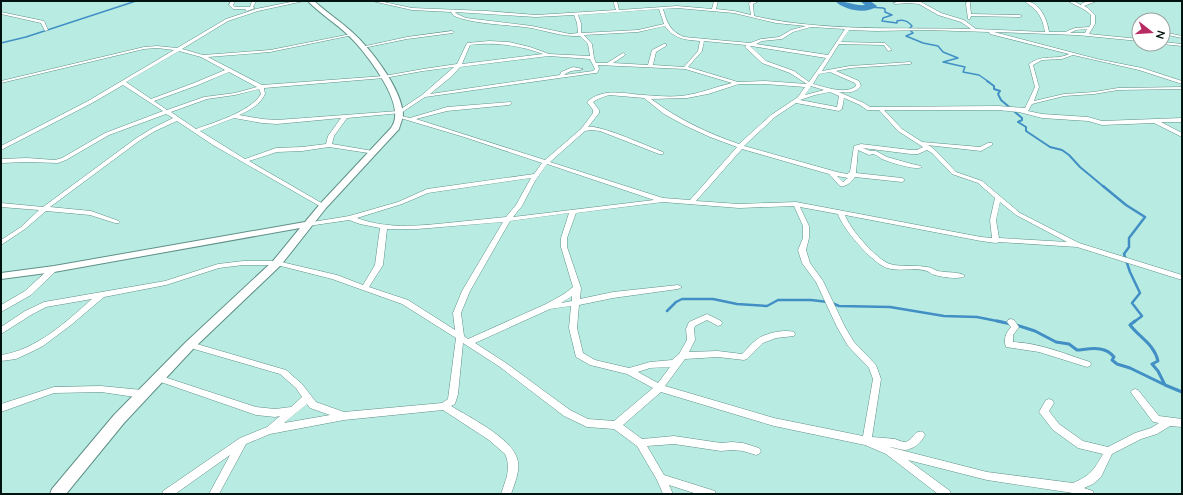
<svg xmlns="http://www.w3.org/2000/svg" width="1183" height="495" font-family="'Nunito Sans',sans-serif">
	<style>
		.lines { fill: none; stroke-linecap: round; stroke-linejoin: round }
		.stream-far3 { stroke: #428fc5; stroke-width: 1.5 }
		.stream-far2 { stroke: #428fc5; stroke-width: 2 }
		.stream-far1 { stroke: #428fc5; stroke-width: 2.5 }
		.stream { stroke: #428fc5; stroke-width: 3 }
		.river { fill: #428fc5; fill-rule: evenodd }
		.street-casing { stroke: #5f9087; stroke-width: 1 }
		.secondary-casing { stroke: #5f9087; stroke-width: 2 }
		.street { fill: #fff; fill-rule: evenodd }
		.secondary { fill: #fff; fill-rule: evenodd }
	</style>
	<rect width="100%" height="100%" fill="#b8ece2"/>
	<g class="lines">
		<path class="stream-far3" d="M869 7 883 8 885 9V12L892 15 883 18 882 21 897 23V21C903 19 908 21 912 26L909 29 913 33 906 36 923 43 938 46 943 52 958 58 943 62 965 67 963 72 979 75 989 82
			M1 43 26 37 136 1"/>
		<path class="stream-far2" d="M987 81 994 86V89L1000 91 998 94 1001 100 1022 118V120L1018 122 1026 127V131L1050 147 1062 150 1069 155 1080 167 1104 187"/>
		<path class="stream-far1" d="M1103 186 1126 205 1145 217 1129 238V247L1124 254 1130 272 1140 293 1132 303 1142 316 1134 322
			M832 303 839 306 890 307 944 316 977 317 1002 322
			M667 311 676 302 682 299H713L737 304 767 306 778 300H811L828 302"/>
		<path class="stream" d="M997 321 1011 324
			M1135 321 1130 325C1140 338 1154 344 1158 361L1152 364 1158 371 1165 385 1182 392
			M1016 325 1035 331 1056 342 1069 344 1077 350C1090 349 1105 345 1114 357L1112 360 1117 364 1130 368 1163 384"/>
		<path class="river" d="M835 1C846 1 855 6 865 5L860 1H870L877 6C867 15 844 10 835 1Z"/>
		<g class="street-casing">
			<path id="street" d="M231 1H235L233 5 235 7H250L252 1H256L253 7 255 8 247 11 245 10 246 9H233L229 5Z
				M296 1H304L258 11 228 21 182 49 203 55 270 50 351 34 353 35 270 52 208 57 262 85 384 76 423 69 457 64 467 43 489 41 509 42 530 47 549 54 590 56 588 44 580 36C563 37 547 31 531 28 505 24 477 25 454 16L451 12 412 10 372 1H379L412 8 487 11 536 15 616 10 613 1H617L619 10 677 6 712 9 714 1H718L716 9 734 11 751 15 749 3 753 1H759L753 4 754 16C825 32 899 27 971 29L961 22 938 15 919 4 909 3 895 4 893 3 902 1 921 2 941 13 964 20 976 29 1045 32C1042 15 1037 10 1024 1 1040 1 1047 19 1049 32H1066L1067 31 1075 28 1089 27 1091 24V15C1084 8 1076 6 1068 1H1073L1081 5 1082 3 1090 1H1097L1084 6 1088 8 1095 15V24L1089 34 1139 39V41L1077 35 994 32 1097 59 1142 68 1182 81V84L1139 70 1073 55 1062 59 1042 60 1033 65 1039 87 1034 101 1064 94 1094 92 1118 88 1182 87V89L1118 90 1094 94 1064 96 1032 104 1028 111 1042 114 1088 117 1102 121 1182 118V122H1161L1182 133V137L1154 123 1102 125 1088 121 1042 118 1019 112 998 110H884L902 129 922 142 980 147 988 143H992V145L981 151 927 145 930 146 936 151 956 172 982 181 1020 213 1079 243 1182 275V280L1077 247 999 242 996 243 981 241 845 215C849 228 877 260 890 264 899 267 917 265 927 267 931 267 934 270 938 271 946 273 959 271 965 276 960 280 941 277 935 275 932 275 930 272 927 271 914 267 899 272 887 268 872 263 842 228 838 214L800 207 809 226V238L806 250 810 263 823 281 845 327 854 342 876 365 881 379 872 437C880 438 888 438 895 439 898 440 902 442 905 442 913 441 914 429 923 432L925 435C921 443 914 449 905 450 900 450 894 447 889 447L893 448 987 472 1073 483C1091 475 1093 471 1103 454L1078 448 1053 430 1039 412 1046 400 1049 399 1052 400 1054 403 1049 411 1059 424 1083 441 1108 447 1135 433 1151 428 1159 423 1153 422 1132 394 1131 392 1132 390 1135 389 1138 390 1159 416 1182 419V427L1170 426 1157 434 1141 439 1112 454 1101 477 1093 484 1084 488 1093 491 1094 494H1077L1073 493 987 480 908 460 950 491 951 494H938L886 454 865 445 774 426 661 392 623 425 642 439 674 436 721 443 732 442 743 443 759 448 761 451 759 454 756 455 743 451 732 450 721 451 674 444 647 446 664 475 715 491 716 494H697L669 485 673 494H663L657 480 637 446 614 429 587 427 564 416 500 367 463 343 458 394 455 404 451 406C469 417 510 437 517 458 521 469 515 483 511 494H501L507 476 508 467 507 459 505 454 489 440 443 410 344 420 270 434 246 444 219 494H209L230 455 175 494H162L163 491 240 438 267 427 280 416 275 417 256 415 155 380 154 378 155 376 158 375 256 407 275 409 291 407 302 397 296 388 280 374 187 347 186 345 187 343 190 342 286 370 302 384 316 402 344 412 442 403 448 399 456 338 402 304 332 279 277 265H243L219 268 166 285 104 297 71 325 43 346 29 353 16 359 1 361V355C36 350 66 322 92 299L46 307 31 315 1 334V327L25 311 44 302 165 281 218 264 243 261H277L337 275 363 285 375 265 380 228 360 224 349 220 308 226 305 224 306 223 349 216 398 202 427 189 534 174 542 163 464 137 397 117V115L410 118 447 107 511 102 512 103 509 105 447 111 416 119 545 160 581 129 593 113V110L587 102C603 87 625 94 644 95 656 96 669 97 681 96 699 94 715 87 732 83L685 69 598 65 599 69 597 73H595L425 97 401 113 347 118 334 136 332 144 373 151 376 153 375 154 329 147 302 151 277 152 249 161 325 205 326 206 325 207 323 208 213 145 177 121 155 131 139 141 50 207 91 211 119 221 120 222 119 223H115L90 215 46 211 25 229 1 245V240L21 227 39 210 1 207V203L43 207 135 139 151 129 173 118 166 114 109 135 66 160 58 163 27 162 1 163V159L27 158 55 160 62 158 105 133 163 111 123 85 92 103 3 149 1 150V146L88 101 174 50 157 48 144 49 1 83V81L144 47 157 46 177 48 226 19 256 9ZM677 8 734 13 776 23 806 26 791 30 779 37 761 39 750 43 684 37C670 31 667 23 663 9ZM659 9 664 24 638 30 582 33 581 32V23L578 15ZM455 12 536 17 574 15 577 23 578 33 570 34 532 26 466 18 457 14ZM665 26C674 39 686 40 700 41L698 51 684 67 653 65 656 52 666 46V44H664L652 50 648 65 613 63 625 55V54L623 53 607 63H596L594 58 592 44 584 35 638 32ZM811 27 845 29 828 55 756 44 762 41 782 39 793 32ZM1087 29 1085 33H1070L1076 30ZM849 30 876 31 927 30 989 32 990 34 1069 54C1055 61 1044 53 1029 64L1035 87 1025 108 998 106 870 107 864 103 839 92C848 93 855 93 861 86L859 81 836 71 850 68 910 64 912 63 910 62 850 66 822 71 839 44 884 45 888 51 892 50 885 43 841 42ZM704 41 746 45 745 47 762 63 790 73 807 84 765 81 738 82 688 67 702 51ZM479 44C501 43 522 46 543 54L462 64 470 45ZM750 46H751L826 58 809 82 794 71 766 61ZM179 51 201 57 225 70 194 83 151 99 126 82ZM549 56 590 59 595 69 593 71 564 75C573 68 577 72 583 69L573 67 561 72 560 75 430 94 452 76 460 67ZM454 67 422 95 398 111 277 120 262 119 239 115C250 110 260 105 265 94L264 88 384 78 423 71ZM229 72 257 87 235 93 204 97 167 110 154 101 198 85ZM830 72 855 83 856 86C846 95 825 87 813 84L819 74ZM739 84H765L805 87 798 97 771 115 739 144C707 133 678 119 651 99L687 98 708 94ZM811 86 824 90 805 95ZM259 89 261 94C250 112 215 122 196 129L171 112 207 99 235 95ZM830 92 839 96 837 107 800 100 815 95ZM609 95 644 98 664 114 686 126 710 137 737 147 690 200 663 198 550 162 585 131 591 130 600 131 659 154H663V152C649 147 599 124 588 127L599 113V110L593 102 598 99ZM844 98 860 105 867 110H879L898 131 923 147 917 150H911L861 144 854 146 850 172 847 174 837 172 744 146 775 117 796 103 839 111 842 109ZM234 118 262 123 277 124 341 118 328 136 326 144 302 147 276 148 245 159 200 131ZM863 148 911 154H918L927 150 932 153 952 174 978 183 995 198 990 220 992 238 981 237 796 202 739 204 696 201 742 149 829 174 840 186C847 187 851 182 855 177L902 182 905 180 902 178 856 173 858 150 869 155 873 154C877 155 879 157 882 159 889 162 916 171 922 167L921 166 912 164 887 157 876 151H870ZM547 164 654 200 513 217 522 206 535 181ZM837 176 848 178 843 182ZM531 178 516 205 506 217C486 219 467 221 447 223 417 226 386 229 357 218L402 204 428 193ZM663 202 739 208 794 206 803 226V238L798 250 802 263 816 282 837 327 848 346 869 368 873 379 863 436 774 418 665 386 685 359 718 357 744 360 747 359 763 343 776 338 794 336 795 334 794 332C784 329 765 333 756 340 751 344 747 349 742 354L718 351 689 352 695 340 694 329 695 326 707 320 718 326 721 325 722 323 721 321 707 314 689 322 686 329 687 340 679 354 672 360 650 362 629 368 595 360 583 353 577 328 579 305 613 298 678 289 682 287 678 285 613 292 580 299 581 288 567 247V238L576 213ZM1000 202 1016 215 1067 242 999 238 996 220ZM569 213 561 238V247L573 287 564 294 546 304 468 339 464 336 461 313 470 291 510 221ZM503 222 462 291 453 313 455 330 408 300 369 287 383 265 387 229H417ZM572 296V301L561 303ZM571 306 569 328 576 357 590 365 627 374 653 388 614 421 588 419 570 410 506 363 475 343 550 309ZM670 367 658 383 638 372 650 368ZM307 404 310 408 330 415 284 423Z
				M967 1H971L970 4 971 14 1020 15 1022 16 1020 17 971 16 970 19H968L966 4Z
				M1 12 44 21 48 30 45 31 41 23 1 14Z
				M1137 25H1139V28L1135 26Z
				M452 31 454 32 453 33 407 39 363 48 361 47 407 37Z
				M1163 32 1182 36V38L1163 34Z
				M1163 42 1182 44V46L1162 44H1163Z
				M51 267H54L58 269 31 295 1 312V305L25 291Z
				M1011 319 1014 320 1019 327 1013 335V342C1040 343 1065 354 1090 362L1091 364 1090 366 1087 367 1039 352 1006 347C1003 339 1006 333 1011 327L1007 322 1008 320Z
				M101 386 142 390 145 392 146 394 145 396 142 398 101 392 54 393 1 412V404L54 387Z"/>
		</g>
		<g class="secondary-casing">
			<path id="secondary" d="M308 1H314C326 12 340 21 352 32 371 49 401 88 403 114 403 119 400 124 399 129L326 208 281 265 194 348 124 423 66 494H50L52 489 114 415 186 342 273 261 300 228 54 272 1 279V273L54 266 305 222 320 204 391 128C393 125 395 121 395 117 398 94 364 50 348 35 336 23 320 14 308 1Z"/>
		</g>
		<use href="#street" class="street"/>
		<use href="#secondary" class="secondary"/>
	</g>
	<rect width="1183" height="495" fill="none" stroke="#011310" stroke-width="4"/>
	<g transform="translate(1151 32) rotate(107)"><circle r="19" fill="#ffffff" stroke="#99a19f"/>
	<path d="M0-3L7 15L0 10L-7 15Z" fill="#b82c63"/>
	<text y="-6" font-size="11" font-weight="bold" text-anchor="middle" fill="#011310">N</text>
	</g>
</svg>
